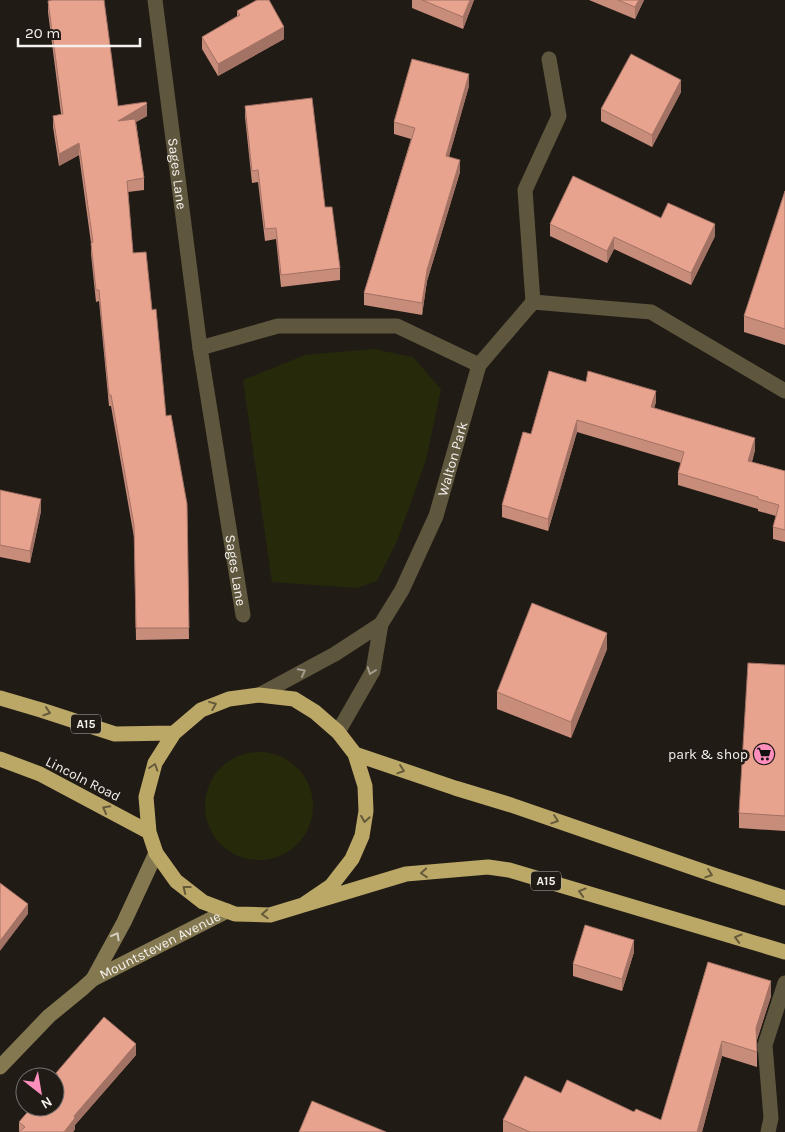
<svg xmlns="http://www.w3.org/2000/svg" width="785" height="1132" font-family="Karla,sans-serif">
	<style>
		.green { fill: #262a0a }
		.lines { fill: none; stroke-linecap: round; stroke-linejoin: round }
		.lane { stroke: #5e573e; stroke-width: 15 }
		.street { stroke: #5e573e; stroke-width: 15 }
		.secondary { stroke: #83784f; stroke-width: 15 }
		.highway { stroke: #bba867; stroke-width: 15 }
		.wall { fill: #c88c7b }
		.shaded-wall { fill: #a27264 }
		.building { fill: #e8a38f; stroke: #a27264 }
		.oneway { stroke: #a29c8d }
		.oneway2 { stroke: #665a3a }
		.oneway3 { stroke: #d2ccbe }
		.labels { text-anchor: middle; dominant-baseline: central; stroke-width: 5; stroke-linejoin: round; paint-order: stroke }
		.shield { fill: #211b16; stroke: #b5b0ac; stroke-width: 1 }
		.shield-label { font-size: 12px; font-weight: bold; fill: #f4f0ed }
		.street-label { font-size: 14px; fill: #f4f0ed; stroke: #211b16 }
		.poi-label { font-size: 14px; fill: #f4f0ed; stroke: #211b16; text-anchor: end }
	</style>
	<rect width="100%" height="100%" fill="#211b16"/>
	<path class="green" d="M373 349 413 357 441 389 426 460 397 541 377 581 357 588 272 582 243 380 305 355Z
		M205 806a54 54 0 1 1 108 0a54 54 0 1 1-108 0Z"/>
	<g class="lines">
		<path class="lane" d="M768 1132 771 1118 765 1045 785 983"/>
		<g class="street">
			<path id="s1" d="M155 0 200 348 243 615"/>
			<path d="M533 302 525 190 559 116 549 59"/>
			<path d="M200 348 278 326H397L479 365"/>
			<path d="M259 695 335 654 381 624"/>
			<path id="s2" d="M338 732 373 671 381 624 402 590 436 516 479 365 533 302 651 312 785 391"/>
		</g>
		<g class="secondary">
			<path id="s3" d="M93 979 227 911"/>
			<path d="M0 1067 49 1016 82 989 93 979 124 922 156 853"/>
		</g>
		<path class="highway" d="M0 698 41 710 115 734 174 733
			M355 754 455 788 511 805 717 876 785 898
			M0 759 40 774 149 832
			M303 905 331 886 352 859 362 836 366 811 365 786 355 754 338 732 315 712 294 699 259 695 229 699 201 710 174 733 155 763 146 797 149 832 156 853 176 881 203 902 235 914 270 915 303 905 406 874 488 867 509 870 785 952"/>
	</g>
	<path class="wall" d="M412 0H474L463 29 412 8Z
		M589 0H644L635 19Z
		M48 1 118 106 147 116 136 122 144 178V190L128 192 133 253 152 310 166 416 187 504 189 639 136 640 134 537 111 406H109L99 301 96 302 91 254V243L79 155 59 166 53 127V116L61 114 48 12Z
		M237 11 284 39 218 76 202 49V37L237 16Z
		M469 86 449 156 460 172 427 281 422 315 364 305V293L411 139 394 134V122Z
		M681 92 652 147 601 121V109Z
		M245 106 325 207 340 268V280L281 287 276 239 265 241 258 182 252 183 245 117Z
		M785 191V345L744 332V316Z
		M661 218 715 236 691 285 614 249 607 263 550 236V224Z
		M549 371 656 402 654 408 755 450 752 462 785 471V542L773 539V527L776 516 758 511V509L678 485V473L681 463 577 432 548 531 502 517V505L531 434Z
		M0 490 41 511 30 563 0 557Z
		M607 649 571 738 497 709V692Z
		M785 665V831L739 828V813Z
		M634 952 622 991 573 976V964Z
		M708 962 771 996 757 1040V1067L722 1056 702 1132H503V1120L561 1093 634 1112 661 1120Z
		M136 1055 75 1125V1129L73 1132H19V1122L56 1078V1073Z"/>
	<path class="shaded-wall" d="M470 0H474L463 29V17Z
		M639 0H644L635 19V7Z
		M284 27V39L218 76V64Z
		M469 74V86L446 167V156Z
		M681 80V92L652 147V135Z
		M147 104V116L118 132V121Z
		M79 143V155L59 166V154Z
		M460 160V172L427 281 422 315V303L427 270Z
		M715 224V236L691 285V273Z
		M614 237V249L607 263V251Z
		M656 391V402L651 419V407Z
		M577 420V432L548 531V519Z
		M755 438V450L748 473V461Z
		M41 499V511L30 563V551Z
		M607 633V649L571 738V722Z
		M28 904V914L0 951V941Z
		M634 940V952L622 991V979Z
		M771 981V996L756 1042V1028Z
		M722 1041V1056L702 1132H697Z
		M136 1044V1055L75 1125V1129L73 1132H64L74 1116Z"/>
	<path class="building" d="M52 0H104L118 106 146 102 147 104 118 121 135 119 144 178 127 181 133 253 146 252 152 310 156 309 166 416 171 415 187 504 189 628H136L134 525 111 395H109L99 290H96L91 243 93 242 79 143 59 154 53 116 63 114 48 1Z
		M257 0H269L284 27 218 64 202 37 240 15 237 11Z
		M422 0H470L463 17Z
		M618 0H639L635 7Z
		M631 54 681 80 652 135 601 109Z
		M412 59 469 74 446 156 460 160 427 270 422 303 364 293 415 128 394 122Z
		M312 98 325 207H332L340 268 281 275 276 228 265 229 258 170 252 171 245 106Z
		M573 176 661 218 668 203 715 224 691 273 614 237 607 251 550 224Z
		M785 191V329L744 316Z
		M549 371 586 382 588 371 656 391 651 407 755 438 748 461 785 471V530L773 527 779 505 758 499V497L678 473 684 452 577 420 548 519 502 505 523 432 531 434Z
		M0 490 41 499 30 551 0 545Z
		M532 603 607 633 571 722 497 692Z
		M748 663 785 665V816L739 813Z
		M0 883 28 904 0 941Z
		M585 925 634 940 622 979 573 964Z
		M708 962 771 981 756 1028 757 1052 722 1041 697 1132H530L503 1120 525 1076 561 1093 567 1080 634 1112 636 1109 661 1120Z
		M104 1017 136 1044 74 1116 75 1118 64 1132H19L25 1127 19 1122 32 1107H55V1079L58 1075 56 1073Z
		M312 1101 386 1132H299Z"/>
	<defs><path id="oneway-chevron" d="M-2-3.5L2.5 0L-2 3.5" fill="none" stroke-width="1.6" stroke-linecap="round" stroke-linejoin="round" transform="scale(1.25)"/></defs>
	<g class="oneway">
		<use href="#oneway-chevron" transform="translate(371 671) rotate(110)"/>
		<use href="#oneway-chevron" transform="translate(302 672) rotate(-28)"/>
	</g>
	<g class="oneway2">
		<use href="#oneway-chevron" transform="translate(213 705) rotate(-22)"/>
		<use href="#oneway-chevron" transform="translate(47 712) rotate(18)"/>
		<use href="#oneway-chevron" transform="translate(154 767) rotate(-72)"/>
		<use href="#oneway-chevron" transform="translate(401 770) rotate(19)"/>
		<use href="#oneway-chevron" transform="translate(106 809) rotate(-152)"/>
		<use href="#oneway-chevron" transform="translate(365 819) rotate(99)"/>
		<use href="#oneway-chevron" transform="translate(555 820) rotate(19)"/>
		<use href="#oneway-chevron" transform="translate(424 873) rotate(175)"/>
		<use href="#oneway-chevron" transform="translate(709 874) rotate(19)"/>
		<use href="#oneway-chevron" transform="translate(186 889) rotate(-142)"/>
		<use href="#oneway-chevron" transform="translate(582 892) rotate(-164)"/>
		<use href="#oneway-chevron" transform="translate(265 914) rotate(177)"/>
		<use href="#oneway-chevron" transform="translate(738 938) rotate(-164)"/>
	</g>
	<use class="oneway3" href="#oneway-chevron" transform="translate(116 936) rotate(-61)"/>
	<defs>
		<g id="supermarket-disc" transform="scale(1.125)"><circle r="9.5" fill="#fe8ebc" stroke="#211b16"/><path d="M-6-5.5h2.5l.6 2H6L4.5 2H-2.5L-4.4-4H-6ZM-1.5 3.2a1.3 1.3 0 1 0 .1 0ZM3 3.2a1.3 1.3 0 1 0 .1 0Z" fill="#111"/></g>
	</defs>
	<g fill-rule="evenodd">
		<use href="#supermarket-disc" x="764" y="754"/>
	</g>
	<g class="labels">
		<g class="shield">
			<rect x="71" y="714.5" width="30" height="19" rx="4"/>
			<rect x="531" y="871.5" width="30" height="19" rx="4"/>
		</g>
		<g class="shield-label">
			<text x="86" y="724">A15</text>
			<text x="546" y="881">A15</text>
		</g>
		<g class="street-label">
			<text stroke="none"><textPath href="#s1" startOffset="175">Sages Lane</textPath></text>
			<text stroke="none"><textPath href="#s2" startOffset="299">Walton Park</textPath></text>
			<text stroke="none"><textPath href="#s1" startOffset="576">Sages Lane</textPath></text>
			<text transform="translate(83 779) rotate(27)">Lincoln Road</text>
			<text stroke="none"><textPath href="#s3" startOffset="75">Mountsteven Avenue</textPath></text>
		</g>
		<g class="poi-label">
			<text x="748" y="754">park &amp; shop</text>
		</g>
	</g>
	<g transform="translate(40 1092) rotate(149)"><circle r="24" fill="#211b16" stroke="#75706c"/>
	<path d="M0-4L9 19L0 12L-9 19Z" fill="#fe8ebc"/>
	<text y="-8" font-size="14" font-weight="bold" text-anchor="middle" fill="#f4f0ed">N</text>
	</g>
	<path d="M18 38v8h122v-8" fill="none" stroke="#f4f0ed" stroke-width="2.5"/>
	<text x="25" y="38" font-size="15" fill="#f4f0ed" stroke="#211b16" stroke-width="4" paint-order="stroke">20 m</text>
</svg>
